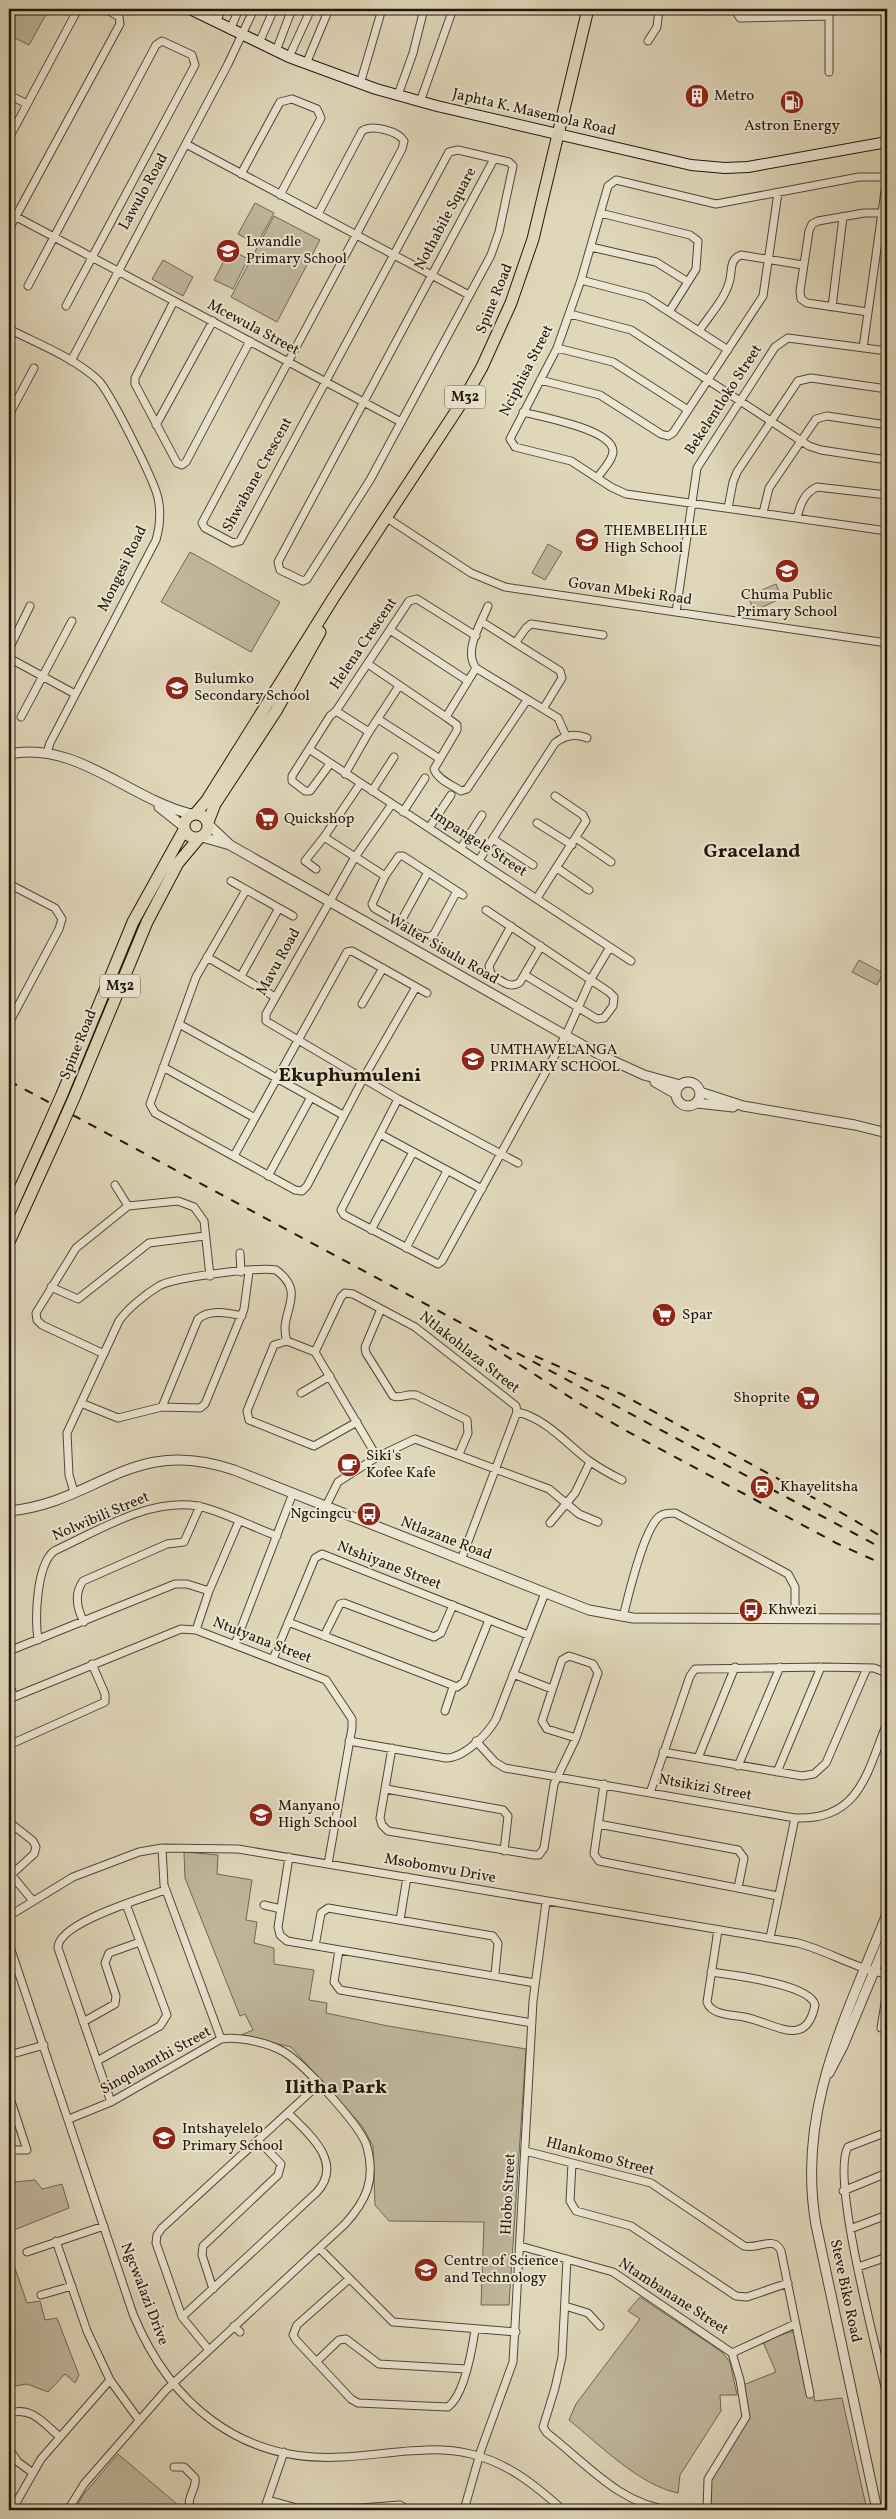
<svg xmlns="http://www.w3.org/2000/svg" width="896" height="2519" font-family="Vollkorn,serif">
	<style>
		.green { fill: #c0b69c; stroke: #706653 }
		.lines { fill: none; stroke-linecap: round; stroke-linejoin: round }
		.minor-casing { stroke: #514636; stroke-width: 9 }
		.tertiary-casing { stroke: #514636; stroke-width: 11 }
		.secondary-casing { stroke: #21160a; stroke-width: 12 }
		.primary-casing { stroke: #21160a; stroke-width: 13 }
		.minor { stroke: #ebe5d2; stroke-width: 7 }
		.tertiary { stroke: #ebe5d2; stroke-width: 9 }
		.secondary { stroke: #ebe5d2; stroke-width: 10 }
		.primary { stroke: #e0d7ba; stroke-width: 11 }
		.rail { stroke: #21160a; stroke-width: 2; stroke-dasharray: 9 9; stroke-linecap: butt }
		.primary-bridge-casing { stroke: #21160a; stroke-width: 13; stroke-linecap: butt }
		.primary-bridge { stroke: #e0d7ba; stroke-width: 11 }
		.labels { text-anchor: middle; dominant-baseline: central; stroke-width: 4; stroke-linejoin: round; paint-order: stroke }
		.shield { fill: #ebe5d2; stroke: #5e5446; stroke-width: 1 }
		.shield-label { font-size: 14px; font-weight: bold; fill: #21160a }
		.poi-label { font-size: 15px; fill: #21160a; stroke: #ebe5d2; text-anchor: start }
		.street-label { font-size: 15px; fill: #21160a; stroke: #ebe5d2 }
		.district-label { font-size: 20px; font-weight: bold; fill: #21160a; stroke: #ebe5d2 }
	</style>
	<rect width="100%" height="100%" fill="#e0d7ba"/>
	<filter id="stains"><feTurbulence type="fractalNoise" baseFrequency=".004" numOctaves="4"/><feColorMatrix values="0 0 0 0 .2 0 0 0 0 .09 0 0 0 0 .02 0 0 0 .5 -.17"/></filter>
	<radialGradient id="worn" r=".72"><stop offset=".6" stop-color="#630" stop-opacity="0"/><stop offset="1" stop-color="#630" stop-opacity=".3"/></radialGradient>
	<path class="green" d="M9 9H49L29 45 9 35Z
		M255 203 274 213 257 244 238 234Z
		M274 216 320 240 277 322 231 297Z
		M230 249 248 259 233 289 214 280Z
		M163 260 193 277 183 296 152 279Z
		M548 544 562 552 545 580 532 573Z
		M190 552 280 602 251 652 161 602Z
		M776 584 782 598 754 611 748 596Z
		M859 960 883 973 877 985 852 972Z
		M184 1852 218 1855 217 1874 252 1880 246 1920 257 1922 254 1943 274 1948V1964L314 1970 309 2000 327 2003 326 2013 388 2026 526 2049 509 2305H481L484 2222 389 2221 375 2205 373 2146 362 2126 291 2047 241 2035 253 2030 245 2014 240 2016 185 1878Z
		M9 2178 15 2182 35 2180 42 2189 62 2184 69 2208 9 2232Z
		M9 2251 27 2303 40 2301 45 2320 57 2318 79 2375 75 2383 65 2374 48 2392 27 2384 9 2387Z
		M640 2297 722 2352 730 2362 737 2395H720L721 2411 680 2475 678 2493C639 2485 600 2445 569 2420L576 2404 640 2319 628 2311Z
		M789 2332 800 2333 815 2401 842 2398 867 2510H711V2480L749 2415 743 2385 776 2372 763 2342Z
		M118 2454 184 2510H75L83 2495Z"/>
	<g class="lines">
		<g class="minor-casing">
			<path id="minor" d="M734 9 740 18 829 16
				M216 22 222 9
				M230 30 239 9
				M648 41 657 27 659 9
				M259 43 274 9
				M276 51 292 9
				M289 57 311 9
				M306 64 329 9
				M829 72V9
				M360 84 382 9
				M9 95 27 104
				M398 95 413 53 424 9
				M420 102 453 9
				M9 138 78 9
				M186 144 469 295
				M241 174 280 102 292 99 317 109 321 118 280 195
				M887 177H859L716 204 616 180 608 186 581 280 557 348 510 439 515 447 571 461 611 487 626 494 887 531
				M9 213 401 422
				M600 213 690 235 698 241 696 269 669 312
				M318 214 362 131C372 124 398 131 404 141L402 149 202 523 205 528 233 543 240 541 449 152 458 150 509 162 513 166 499 232 491 255 370 480 307 579 303 581 280 570 278 562 494 159
				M9 229 120 24 119 17 106 9
				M591 247 656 262 688 282
				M581 280 646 297 728 350
				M28 286 156 45 162 41 192 55 195 65 66 306
				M174 301 135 378V384L177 463 182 465 186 462 250 341
				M832 307 843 217
				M868 312 807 303 801 299 800 291 809 231 812 224 818 221 864 213H887
				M570 314 631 330 809 446 821 450 887 460
				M9 329C38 344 73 357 98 380 110 392 154 480 158 498 161 512 160 526 156 540L50 743 47 753
				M699 331C709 316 724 300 729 283 733 272 728 260 741 255L803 265
				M557 348 613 362 688 410
				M863 348 887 177
				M71 361 228 64 254 9
				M540 380 600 395 661 434 668 436 673 433 763 296 778 193
				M523 412C541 417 612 429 613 451 613 460 602 471 597 478
				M9 415 34 368
				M156 425 213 321
				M728 508 733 482 737 472 798 381 811 378 887 389
				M763 513 769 488 816 419 827 416 887 425
				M387 518 471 573 505 587 887 643
				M797 518C800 505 804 493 817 487L887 495
				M488 606C481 624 463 650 476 668L558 718 566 736
				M676 612 697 468 775 347 788 338 887 351
				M482 622 560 671 562 678 543 709
				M390 630 468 681
				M516 642 526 628 531 624 603 635
				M9 649 30 606
				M9 658 75 694
				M368 664 446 717
				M476 668 446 717 457 725V730L434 769C437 779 452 785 461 791L467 789 527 700
				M399 686 369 732 336 711 409 601 417 599 476 636
				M21 717 72 621
				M378 719 440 759
				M309 749 631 961
				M330 764 310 791H305L292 781V776L330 716 336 711
				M345 774 369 732
				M372 791 394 757
				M392 804 355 857 266 1014V1021L398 1099 518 1163
				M403 812 425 778
				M537 823 572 845
				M429 828 451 795
				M324 837 385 876
				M576 838 611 862
				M493 839 533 865
				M461 848 482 815
				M479 860 555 743C565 735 575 733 587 738
				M557 868 589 890
				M316 869 305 861 324 837 360 784
				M231 881 293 916
				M9 884 55 908 62 919 59 929 9 1023
				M246 890 196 977 150 1104 155 1113 295 1190 302 1191 307 1186 363 1079 416 987
				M457 891 434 934 429 937 422 936 374 908 372 904 385 876 399 856H403L463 895
				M537 898 586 821 583 815 555 796
				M486 910 609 992 614 997 613 1006 604 1018 597 1019 525 975
				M400 923 428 872
				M511 926 489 966 491 974C500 980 510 990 520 982L541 946
				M207 957 275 997
				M241 976 279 908
				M362 1004 383 968
				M179 1024 343 1115
				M163 1067 255 1118
				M398 1099 341 1210 344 1215 438 1264 442 1261 566 1035 591 979 610 947
				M380 1134 482 1189
				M234 1156 347 952 352 951 427 993
				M268 1176 311 1097
				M115 1185 128 1206
				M371 1230 413 1152
				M406 1248 447 1171
				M240 1253 241 1272
				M51 1287 78 1299 149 1243 205 1236
				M381 1309 365 1347 366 1353 393 1396C401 1399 407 1393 416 1395L467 1420 468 1433 459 1454
				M315 1352 341 1297 345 1293 353 1294 415 1327 516 1406 517 1412 461 1560
				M104 1354 42 1325 37 1320 36 1313 76 1248 128 1206 178 1201 194 1207 204 1221 210 1276
				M301 1393 330 1376
				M81 1403 118 1418 162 1407 200 1408 205 1404 244 1309 249 1272
				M162 1407 198 1319C210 1309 228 1313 242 1316
				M517 1412C545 1418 566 1443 588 1460 599 1468 610 1474 622 1480
				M357 1422 314 1446 249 1420 247 1411 274 1345 287 1341 315 1352 377 1457
				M74 1492 69 1475 67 1433 119 1321C128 1308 146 1294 159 1286 174 1277 259 1267 276 1270 309 1294 277 1313 287 1341
				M326 1506 338 1482 377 1457 415 1439 549 1489 579 1514 598 1522
				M550 1523 575 1493 590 1462
				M623 1617C628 1597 644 1527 660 1516 664 1513 669 1513 675 1513L788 1574 795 1587V1619
				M84 1622C77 1609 74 1594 83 1581L167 1544 184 1542 200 1506
				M288 1622 457 1687 464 1682 489 1620
				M196 1630 209 1591 239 1521
				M324 1636 340 1604 344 1603 434 1637 441 1633 453 1605
				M38 1640C35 1618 36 1566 54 1551 98 1531 148 1498 198 1506 219 1510 255 1528 277 1536
				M235 1644 293 1493
				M9 1651 175 1584H187L209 1591
				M273 1659 315 1558 322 1554 528 1635
				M513 1674 552 1689
				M9 1683 14 1697
				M9 1699 181 1629 196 1630 326 1680 352 1719V1728L328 1864
				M445 1711 453 1687
				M349 1741 446 1758C464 1758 488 1734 496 1719L545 1593
				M476 1741 495 1762 505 1768 795 1818C860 1821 867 1772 887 1723
				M9 1745 105 1702V1694L92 1664
				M392 1748 380 1818 382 1825 388 1831 534 1855H539L544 1848 554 1784 576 1738 598 1673 593 1664 569 1656 562 1660 542 1721 547 1729 576 1738
				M663 1752 802 1776 814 1774 826 1763 867 1668
				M698 1758 735 1667
				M738 1766 780 1667
				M777 1772 821 1667
				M604 1784 594 1854 599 1861 778 1896
				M386 1789 503 1810 508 1816 504 1851
				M650 1793 690 1676 695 1669 821 1667 874 1668 887 1673
				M9 1822 33 1841 36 1847 34 1854 12 1874
				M598 1824 738 1850 744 1858 738 1888
				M162 1848 164 1885 221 2039
				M289 1857 278 1927 280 1935 287 1941 535 1983
				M9 1872 33 1901
				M264 1905 281 1909
				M9 1916 73 1877 139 1852 162 1848 238 1849 798 1943C828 1951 856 1969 887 1974
				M400 1920 407 1877
				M770 1938 795 1818
				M9 1944 133 2314C170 2404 241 2463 342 2457 384 2455 430 2444 471 2454 508 2463 535 2485 563 2510
				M315 1946 321 1913 328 1908 493 1936 498 1943 495 1974
				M339 1950 334 1982 340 1990 532 2023
				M711 1972C732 1975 810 1984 815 2005 806 2050 775 2023 744 2017 732 2015 711 2015 707 2002L718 1930
				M83 2022 115 2004 116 1996 105 1963 109 1953 140 1942
				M881 2028 886 1997
				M9 2055 44 2045
				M97 2061 160 2026 167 2015 126 1904
				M9 2095 27 2150H9
				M111 2102 58 1948C57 1923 144 1898 165 1890
				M887 2132 848 2147C830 2178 878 2353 887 2396
				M525 2151 651 2183 744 2246C757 2250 774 2235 781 2251L810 2394
				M572 2163 570 2201 576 2211 631 2226 736 2296 747 2297 788 2283
				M843 2191 887 2173
				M850 2229 887 2215
				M56 2241 87 2331 110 2380 139 2420
				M520 2246 613 2272 732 2353 740 2380 746 2417 708 2479 707 2510
				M319 2248 393 2322 516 2332
				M27 2252 104 2226
				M567 2259 562 2357 555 2388 543 2427 547 2433C586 2463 620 2505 671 2510
				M858 2267 887 2257
				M349 2279 297 2325 293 2335 296 2340 351 2399 358 2403 448 2407C464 2395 472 2350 475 2330
				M213 2289 202 2255 203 2246 278 2175 281 2164 258 2140
				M41 2295 72 2286
				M565 2306 588 2313 600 2326
				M182 2317 316 2193C345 2163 309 2134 288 2113
				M234 2326 240 2332
				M209 2350 182 2317 156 2243 157 2235 162 2228 318 2085
				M732 2353 795 2324
				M316 2362 339 2340 346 2339 379 2364 466 2369
				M9 2413C32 2406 43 2423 60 2437
				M9 2449 18 2462 33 2473
				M174 2467H184L195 2478C197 2490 185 2497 191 2510
				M268 2500 297 2508H360L400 2505 408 2510
				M12 2510 41 2459 110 2380
				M68 2510 84 2484 166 2390 345 2224C366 2201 376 2180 367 2147 362 2127 303 2063 284 2052 269 2043 239 2036 221 2039L111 2102 69 2119
				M264 2510 284 2452
				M464 2510 481 2450 513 2362 533 2001 546 1902"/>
		</g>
		<g class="tertiary-casing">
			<path id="tertiary" d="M9 754C76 740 129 799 191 814
				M159 807 183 826
				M209 825 230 845
				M202 837 230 845 600 1055 644 1075 680 1085
				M676 1094a12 12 0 1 1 24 0a12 12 0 1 1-24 0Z
				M655 1082 676 1094
				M700 1092 743 1106 855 1125 887 1133
				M697 1103 733 1107
				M9 1511C99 1502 131 1435 234 1470L589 1610 633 1618 887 1619
				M829 2073 843 2046 887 1940
				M877 2510 816 2225C796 2111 846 2017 887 1914"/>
		</g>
		<g class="secondary-casing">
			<path id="secondary" d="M190 9 289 57 376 89 437 106 691 165 725 168 748 167 887 142"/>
		</g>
		<g class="primary-casing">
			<path id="primary" d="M196 813 207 800 334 597 464 399 482 367 511 303 533 239 588 9
				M184 826a12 12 0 1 1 24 0a12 12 0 1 1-24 0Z
				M208 822 215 804 276 711 320 632
				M63 1092 133 922 184 830
				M74 1098 147 922 178 863 199 838
				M9 1213 48 1126
				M9 1242 59 1132"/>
		</g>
		<use href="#minor" class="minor"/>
		<use href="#tertiary" class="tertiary"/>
		<use href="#secondary" class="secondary"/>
		<use href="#primary" class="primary"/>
		<path class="rail" d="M9 1081 887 1551
			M489 1345 582 1405 623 1429 836 1543 887 1566
			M535 1356 621 1394 849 1517 887 1540"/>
		<g class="primary-bridge-casing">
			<path id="primary-bridge" d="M48 1126 63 1092
				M59 1132 74 1098"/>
		</g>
		<use href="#primary-bridge" class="primary-bridge"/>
	</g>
	<defs>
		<g id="building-disc" transform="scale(1.25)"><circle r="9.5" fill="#8f2418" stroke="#ebe5d2"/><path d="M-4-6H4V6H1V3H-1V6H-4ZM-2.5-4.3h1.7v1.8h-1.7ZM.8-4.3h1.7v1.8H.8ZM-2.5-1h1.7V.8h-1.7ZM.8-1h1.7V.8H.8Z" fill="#fff"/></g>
		<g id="fuel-disc" transform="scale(1.25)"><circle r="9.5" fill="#8f2418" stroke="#ebe5d2"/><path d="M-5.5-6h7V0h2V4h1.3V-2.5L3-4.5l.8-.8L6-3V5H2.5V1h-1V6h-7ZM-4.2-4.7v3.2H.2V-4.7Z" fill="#fff"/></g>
		<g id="school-disc" transform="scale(1.25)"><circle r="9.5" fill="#8f2418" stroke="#ebe5d2"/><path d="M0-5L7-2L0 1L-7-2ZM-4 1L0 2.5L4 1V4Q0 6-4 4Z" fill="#fff"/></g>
		<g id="supermarket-disc" transform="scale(1.25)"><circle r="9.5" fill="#8f2418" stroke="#ebe5d2"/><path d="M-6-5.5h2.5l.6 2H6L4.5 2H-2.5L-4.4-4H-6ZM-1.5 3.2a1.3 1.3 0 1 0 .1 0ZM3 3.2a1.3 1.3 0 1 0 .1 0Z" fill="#fff"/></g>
		<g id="cafe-disc" transform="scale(1.25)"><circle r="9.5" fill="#8f2418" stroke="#ebe5d2"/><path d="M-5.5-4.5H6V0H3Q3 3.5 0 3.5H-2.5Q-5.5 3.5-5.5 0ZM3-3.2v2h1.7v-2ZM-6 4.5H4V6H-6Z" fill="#fff"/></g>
		<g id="station-disc" transform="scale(1.25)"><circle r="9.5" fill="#8f2418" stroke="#ebe5d2"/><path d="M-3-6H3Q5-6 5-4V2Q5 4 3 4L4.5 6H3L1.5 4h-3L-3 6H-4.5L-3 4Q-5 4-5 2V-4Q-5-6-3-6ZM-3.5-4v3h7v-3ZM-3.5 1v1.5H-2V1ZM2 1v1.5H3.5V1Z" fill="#fff"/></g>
		<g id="bus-disc" transform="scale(1.25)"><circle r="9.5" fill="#8f2418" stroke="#ebe5d2"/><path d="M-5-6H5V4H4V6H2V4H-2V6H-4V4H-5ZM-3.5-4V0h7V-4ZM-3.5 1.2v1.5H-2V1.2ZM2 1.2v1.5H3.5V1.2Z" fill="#fff"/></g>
	</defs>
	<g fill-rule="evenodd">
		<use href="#building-disc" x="697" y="96"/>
		<use href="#fuel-disc" x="792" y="102"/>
		<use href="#school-disc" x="228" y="251"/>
		<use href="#school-disc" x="587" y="540"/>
		<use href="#school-disc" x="787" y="571"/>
		<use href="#school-disc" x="177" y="688"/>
		<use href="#supermarket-disc" x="267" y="819"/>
		<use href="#school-disc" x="473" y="1059"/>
		<use href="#supermarket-disc" x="664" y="1315"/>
		<use href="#supermarket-disc" x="808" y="1398"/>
		<use href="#cafe-disc" x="349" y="1465"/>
		<use href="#station-disc" x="762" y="1487"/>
		<use href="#bus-disc" x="369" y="1514"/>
		<use href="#bus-disc" x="751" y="1610"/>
		<use href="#school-disc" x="261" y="1815"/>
		<use href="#school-disc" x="164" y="2138"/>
		<use href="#school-disc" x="426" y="2270"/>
	</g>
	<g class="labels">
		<g class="shield">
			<rect x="445" y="385.5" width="40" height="23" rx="4"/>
			<rect x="100" y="974.5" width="40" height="23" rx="4"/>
		</g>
		<g class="shield-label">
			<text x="465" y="397">M32</text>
			<text x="120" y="986">M32</text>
		</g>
		<g class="poi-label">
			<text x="714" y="96">Metro</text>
			<text x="792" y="126" text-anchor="middle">Astron Energy</text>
			<text x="246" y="242">Lwandle<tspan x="246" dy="17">Primary School</tspan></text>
			<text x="604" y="531">THEMBELIHLE<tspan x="604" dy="17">High School</tspan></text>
			<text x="787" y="595" text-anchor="middle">Chuma Public<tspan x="787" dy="17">Primary School</tspan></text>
			<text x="194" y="679">Bulumko<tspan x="194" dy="17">Secondary School</tspan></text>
			<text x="284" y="819">Quickshop</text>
			<text x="490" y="1050">UMTHAWELANGA<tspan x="490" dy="17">PRIMARY SCHOOL</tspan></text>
			<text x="682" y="1315">Spar</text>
			<text x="790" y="1398" text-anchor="end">Shoprite</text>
			<text x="366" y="1456">Siki's<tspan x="366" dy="17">Kofee Kafe</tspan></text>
			<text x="780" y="1487">Khayelitsha</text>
			<text x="352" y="1514" text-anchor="end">Ngcingcu</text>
			<text x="768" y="1610">Khwezi</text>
			<text x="278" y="1806">Manyano<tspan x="278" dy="17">High School</tspan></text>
			<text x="182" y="2129">Intshayelelo<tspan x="182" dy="17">Primary School</tspan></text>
			<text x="444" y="2261">Centre of Science<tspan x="444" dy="17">and Technology</tspan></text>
		</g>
		<g class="street-label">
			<text transform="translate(534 113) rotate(13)">Japhta K. Masemola Road</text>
			<text transform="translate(144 192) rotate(-61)">Lawulo Road</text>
			<text transform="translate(446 219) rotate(-62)">Nothabile Square</text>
			<text transform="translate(495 299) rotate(-68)">Spine Road</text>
			<text transform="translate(253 328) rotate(28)">Mcewula Street</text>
			<text transform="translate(527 371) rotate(-63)">Nciphisa Street</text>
			<text transform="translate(724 400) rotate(-57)">Bekelentloko Street</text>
			<text transform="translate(258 475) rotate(-61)">Shwabane Crescent</text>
			<text transform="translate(123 569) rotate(-64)">Mongesi Road</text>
			<text transform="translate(630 592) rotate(8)">Govan Mbeki Road</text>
			<text transform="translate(364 644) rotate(-56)">Helena Crescent</text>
			<text transform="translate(478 843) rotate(33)">Impangele Street</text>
			<text transform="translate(443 950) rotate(30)">Walter Sisulu Road</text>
			<text transform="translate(279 962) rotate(-61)">Mavu Road</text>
			<text transform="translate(79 1045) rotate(-68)">Spine Road</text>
			<text transform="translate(469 1353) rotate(38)">Ntlakohlaza Street</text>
			<text transform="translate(101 1517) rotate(-23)">Nolwibili Street</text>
			<text transform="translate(446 1539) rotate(21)">Ntlazane Road</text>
			<text transform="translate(389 1566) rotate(21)">Ntshiyane Street</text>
			<text transform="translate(262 1641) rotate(21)">Ntutyana Street</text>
			<text transform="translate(705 1788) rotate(10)">Ntsikizi Street</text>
			<text transform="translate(440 1869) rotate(10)">Msobomvu Drive</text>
			<text transform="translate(156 2061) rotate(-29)">Sinqolamthi Street</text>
			<text transform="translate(600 2157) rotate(15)">Hlankomo Street</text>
			<text transform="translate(509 2194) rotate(-87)">Hlobo Street</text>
			<text transform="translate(845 2291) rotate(78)">Steve Biko Road</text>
			<text transform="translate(144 2294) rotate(69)">Ngcwalazi Drive</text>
			<text transform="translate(673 2297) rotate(33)">Ntambanane Street</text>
		</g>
		<g class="district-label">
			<text x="752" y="852">Graceland</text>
			<text x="350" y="1076">Ekuphumuleni</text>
			<text x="336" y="2088">Ilitha Park</text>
		</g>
	</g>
	<rect width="896" height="2519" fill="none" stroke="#e0d7ba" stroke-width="30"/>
	<rect x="10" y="10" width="876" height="2499" fill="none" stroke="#21160a" stroke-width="2.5"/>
	<rect x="15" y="15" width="866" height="2489" fill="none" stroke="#21160a"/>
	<rect width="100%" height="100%" filter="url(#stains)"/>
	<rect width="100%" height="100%" fill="url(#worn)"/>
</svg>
